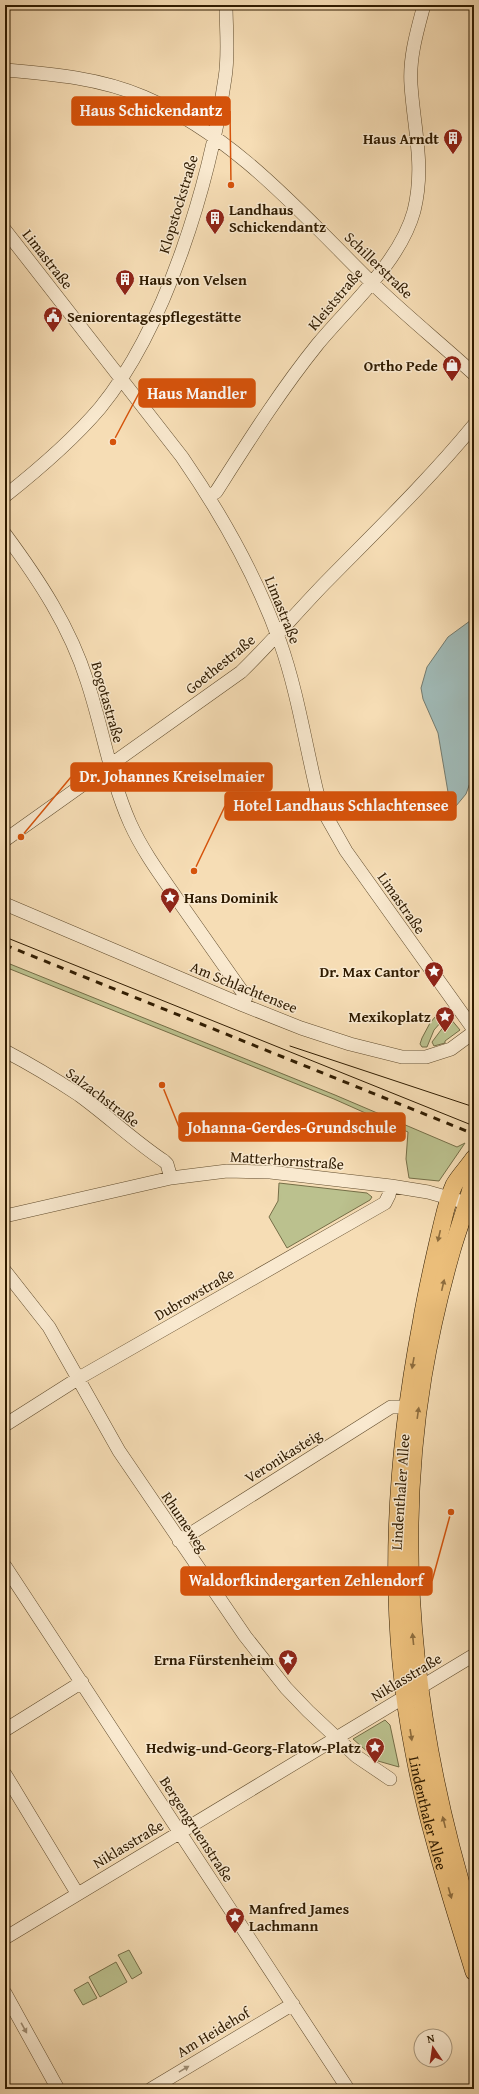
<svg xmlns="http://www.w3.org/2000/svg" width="479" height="2094" font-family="'Gentium Book Plus',serif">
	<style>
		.green { fill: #bbc18e; stroke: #756e47 }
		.water { fill: #a0bab7; stroke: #737a6e }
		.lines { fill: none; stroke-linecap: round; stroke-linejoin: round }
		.minor-casing { stroke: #614c2d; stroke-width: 14 }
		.major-casing { stroke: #2f1b00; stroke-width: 18 }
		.minor { stroke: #f9e9cf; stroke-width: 13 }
		.major { stroke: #ebbe7a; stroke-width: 17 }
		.tram { stroke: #2f1b00; stroke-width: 1 }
		.rail { stroke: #2f1b00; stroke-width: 3; stroke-dasharray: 7 7; stroke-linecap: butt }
		.oneway { fill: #8d6c3d }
		.oneway2 { fill: #9e8c72 }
		.labels { text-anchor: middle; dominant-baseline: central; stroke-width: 3; stroke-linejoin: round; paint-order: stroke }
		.poi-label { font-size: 15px; font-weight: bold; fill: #2f1b00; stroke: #f9e9cf; text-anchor: end }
		.street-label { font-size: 15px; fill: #2f1b00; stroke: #f9e9cf }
		.leader { fill: none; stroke: #d6530b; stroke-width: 1.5 }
		.callout-dot { fill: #d6530b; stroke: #f9e9cf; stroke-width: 1.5 }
		.callout { fill: #d6530b; stroke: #d6530b; stroke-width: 1.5 }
		.callout-label { font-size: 16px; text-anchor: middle; font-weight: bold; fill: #fff }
	</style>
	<rect width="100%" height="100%" fill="#f6ddb5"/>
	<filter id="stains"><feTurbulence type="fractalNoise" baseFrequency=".005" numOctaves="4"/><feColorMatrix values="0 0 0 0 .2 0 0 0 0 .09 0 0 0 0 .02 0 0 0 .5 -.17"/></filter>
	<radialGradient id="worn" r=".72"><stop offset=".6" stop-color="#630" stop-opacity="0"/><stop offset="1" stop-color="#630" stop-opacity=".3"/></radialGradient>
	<path class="green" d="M5 962 335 1095 457 1147 465 1143 439 1181 409 1178 406 1159 408 1132 334 1099 5 967Z
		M441 1010H446L449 1013 434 1030 427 1047H422L420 1044 422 1038 430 1023Z
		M450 1018 460 1030 445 1041V1043L434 1046 432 1042Z
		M279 1183 367 1193 372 1197 370 1200 287 1248 269 1217 278 1201Z
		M385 1720 390 1725 399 1767 378 1761 353 1739Z
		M129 1950 142 1973 132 1979 118 1955Z
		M116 1962 127 1982 100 1997 89 1977Z
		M88 1982 97 1998 83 2005 74 1990Z"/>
	<path class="water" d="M474 618V772L466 794 456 806 452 803 449 798 438 733 423 699 421 688 427 667 448 637Z"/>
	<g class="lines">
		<g class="minor-casing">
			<path id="minor" d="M5 70C52 74 100 78 144 97 235 136 301 213 370 281 403 313 440 343 474 374
				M5 230 182 457C222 515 256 575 280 642 297 690 305 742 317 792L325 814 346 851 474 1030
				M5 496C39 469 72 441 100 408 167 326 210 181 225 78 229 54 226 28 226 5
				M209 496 216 492C248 442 280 391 317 345 350 305 400 262 414 211 425 166 414 130 411 85 409 58 417 31 424 5
				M5 534C39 580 70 627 87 681 103 729 110 778 130 823 143 852 162 877 180 903 202 934 224 966 246 997L243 1005
				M5 840 241 672C270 644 296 613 324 584 375 532 428 481 474 425
				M5 904 243 1005 301 1028 350 1044 402 1057H426L451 1049 474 1032
				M5 1051C30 1064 55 1079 79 1095 108 1116 134 1141 164 1161L167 1164 171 1178
				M5 1216 171 1178 227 1171 270 1172 391 1186 428 1192 474 1205
				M5 1271 49 1327 119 1451 245 1636 286 1688 308 1711 356 1756 390 1779
				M5 1425 79 1378 385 1203 389 1195 391 1186
				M179 1541 391 1407H407
				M5 1566 348 2089
				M5 1730 82 1682
				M5 1774 77 1893
				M5 1938 474 1655
				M5 1993 58 2089
				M151 2089 293 2004"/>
		</g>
		<g class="major-casing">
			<g id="major">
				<path id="s1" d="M474 1158C468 1167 459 1176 454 1185 447 1200 444 1217 440 1233 433 1263 426 1293 421 1324 394 1466 386 1611 414 1753 428 1827 452 1900 474 1972"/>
				<path d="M474 1176C469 1201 459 1226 452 1250 440 1292 430 1335 423 1377 392 1563 418 1749 474 1927"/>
			</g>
		</g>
		<use href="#minor" class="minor"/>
		<use href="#major" class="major"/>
		<path class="tram" d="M5 937 474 1126
			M290 1046 474 1107"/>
		<path class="rail" d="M5 945 474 1134"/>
	</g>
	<defs><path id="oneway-solid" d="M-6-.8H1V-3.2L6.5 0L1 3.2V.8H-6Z"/></defs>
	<g class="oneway">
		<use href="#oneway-solid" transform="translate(439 1236) rotate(103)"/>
		<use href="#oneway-solid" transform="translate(443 1285) rotate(-77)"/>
		<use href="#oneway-solid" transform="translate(413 1363) rotate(100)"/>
		<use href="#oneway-solid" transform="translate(418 1413) rotate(-82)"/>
		<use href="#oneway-solid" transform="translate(413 1639) rotate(-96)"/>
		<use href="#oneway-solid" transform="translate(411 1735) rotate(81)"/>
		<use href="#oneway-solid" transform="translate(444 1822) rotate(-104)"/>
		<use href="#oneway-solid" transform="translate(450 1893) rotate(74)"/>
	</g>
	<g class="oneway2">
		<use href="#oneway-solid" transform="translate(24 2028) rotate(61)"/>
		<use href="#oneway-solid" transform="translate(184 2069) rotate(-31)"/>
	</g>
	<defs>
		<g id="building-pin" transform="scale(1)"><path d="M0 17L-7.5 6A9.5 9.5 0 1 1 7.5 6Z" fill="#8f2418" stroke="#f9e9cf"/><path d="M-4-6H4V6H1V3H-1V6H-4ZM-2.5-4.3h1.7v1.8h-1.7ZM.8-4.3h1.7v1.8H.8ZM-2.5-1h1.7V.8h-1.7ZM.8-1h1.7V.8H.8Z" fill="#fff"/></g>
		<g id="civic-pin" transform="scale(1)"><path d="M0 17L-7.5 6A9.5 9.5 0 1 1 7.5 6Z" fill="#8f2418" stroke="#f9e9cf"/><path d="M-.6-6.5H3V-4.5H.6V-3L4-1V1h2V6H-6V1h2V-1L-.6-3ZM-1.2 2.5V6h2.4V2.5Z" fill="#fff"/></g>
		<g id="shop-pin" transform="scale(1)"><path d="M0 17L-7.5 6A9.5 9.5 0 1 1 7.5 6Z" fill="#8f2418" stroke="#f9e9cf"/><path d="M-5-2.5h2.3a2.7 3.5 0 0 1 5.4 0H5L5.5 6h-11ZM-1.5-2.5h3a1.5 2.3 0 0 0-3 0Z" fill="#fff"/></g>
		<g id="sight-pin" transform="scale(1)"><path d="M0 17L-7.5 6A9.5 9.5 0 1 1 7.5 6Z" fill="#8f2418" stroke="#f9e9cf"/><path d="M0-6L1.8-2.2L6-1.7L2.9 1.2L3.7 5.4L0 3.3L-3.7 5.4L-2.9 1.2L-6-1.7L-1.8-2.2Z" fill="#fff"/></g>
	</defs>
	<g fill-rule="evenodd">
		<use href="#building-pin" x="453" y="138"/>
		<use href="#building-pin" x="215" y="218"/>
		<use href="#building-pin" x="125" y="279"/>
		<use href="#civic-pin" x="53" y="316"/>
		<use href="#shop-pin" x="452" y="365"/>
		<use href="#sight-pin" x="170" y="897"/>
		<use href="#sight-pin" x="434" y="971"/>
		<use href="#sight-pin" x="445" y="1016"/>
		<use href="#sight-pin" x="288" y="1659"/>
		<use href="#sight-pin" x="375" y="1747"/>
		<use href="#sight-pin" x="235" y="1917"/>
	</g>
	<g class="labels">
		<g class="poi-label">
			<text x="439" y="138">Haus Arndt</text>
			<text x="229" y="209" text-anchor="start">Landhaus<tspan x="229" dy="17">Schickendantz</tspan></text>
			<text x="139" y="279" text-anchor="start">Haus von Velsen</text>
			<text x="67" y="316" text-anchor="start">Seniorentagespflegestätte</text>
			<text x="438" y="365">Ortho Pede</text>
			<text x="184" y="897" text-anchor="start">Hans Dominik</text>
			<text x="420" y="971">Dr. Max Cantor</text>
			<text x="431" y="1016">Mexikoplatz</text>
			<text x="274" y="1659">Erna Fürstenheim</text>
			<text x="361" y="1747">Hedwig-und-Georg-Flatow-Platz</text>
			<text x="249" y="1908" text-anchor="start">Manfred James<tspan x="249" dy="17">Lachmann</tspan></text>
		</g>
		<g class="street-label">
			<text transform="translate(178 204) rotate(-73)">Klopstockstraße</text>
			<text transform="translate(48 259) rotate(52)">Limastraße</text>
			<text transform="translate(379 265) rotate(44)">Schillerstraße</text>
			<text transform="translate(335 299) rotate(-50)">Kleiststraße</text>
			<text transform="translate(283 610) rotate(68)">Limastraße</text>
			<text transform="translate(220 664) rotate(-39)">Goethestraße</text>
			<text transform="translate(108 702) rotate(74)">Bogotastraße</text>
			<text transform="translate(402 903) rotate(55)">Limastraße</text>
			<text transform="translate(244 987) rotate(22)">Am Schlachtensee</text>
			<text transform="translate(103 1097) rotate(37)">Salzachstraße</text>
			<text transform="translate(287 1160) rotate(4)">Matterhornstraße</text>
			<text transform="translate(194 1294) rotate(-30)">Dubrowstraße</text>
			<text transform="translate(283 1456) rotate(-32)">Veronikasteig</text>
			<text transform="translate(400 1492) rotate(-86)">Lindenthaler Allee</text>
			<text transform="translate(185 1522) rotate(56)">Rhumeweg</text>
			<text transform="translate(406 1677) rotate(-31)">Niklasstraße</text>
			<text stroke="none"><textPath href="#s1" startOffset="670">Lindenthaler Allee</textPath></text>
			<text transform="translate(197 1829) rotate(57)">Bergengruenstraße</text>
			<text transform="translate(128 1844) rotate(-31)">Niklasstraße</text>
			<text transform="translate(213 2032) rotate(-31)">Am Heidehof</text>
		</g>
	</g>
	<path class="leader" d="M231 185L230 111M113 442L139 393M21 837L71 777M194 871L225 806M162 1085L179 1127M451 1512L432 1581"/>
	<g class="callout-dot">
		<circle cx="231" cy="185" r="4"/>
		<circle cx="113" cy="442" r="4"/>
		<circle cx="21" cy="837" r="4"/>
		<circle cx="194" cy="871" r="4"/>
		<circle cx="162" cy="1085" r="4"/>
		<circle cx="451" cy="1512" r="4"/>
	</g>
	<g class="callout">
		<rect x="72" y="97" width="158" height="28" rx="4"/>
		<rect x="139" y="379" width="116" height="28" rx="4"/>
		<rect x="71" y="763" width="201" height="28" rx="4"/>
		<rect x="225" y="792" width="231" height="28" rx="4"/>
		<rect x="179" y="1113" width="226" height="28" rx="4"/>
		<rect x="181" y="1567" width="251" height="28" rx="4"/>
	</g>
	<g class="callout-label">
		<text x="151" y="116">Haus Schickendantz</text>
		<text x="197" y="399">Haus Mandler</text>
		<text x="172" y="782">Dr. Johannes Kreiselmaier</text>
		<text x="341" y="811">Hotel Landhaus Schlachtensee</text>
		<text x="292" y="1133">Johanna-Gerdes-Grundschule</text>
		<text x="306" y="1586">Waldorfkindergarten Zehlendorf</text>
	</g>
	<rect width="479" height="2094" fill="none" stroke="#f6ddb5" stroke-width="20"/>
	<rect x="6" y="6" width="467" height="2082" fill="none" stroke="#2f1b00" stroke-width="2"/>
	<rect x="10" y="10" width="459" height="2074" fill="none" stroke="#2f1b00"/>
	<g transform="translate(433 2048) rotate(347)"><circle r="19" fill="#f9e9cf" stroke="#a8977c"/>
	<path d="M0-3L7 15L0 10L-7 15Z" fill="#8f2418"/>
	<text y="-6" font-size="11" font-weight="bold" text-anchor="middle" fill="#2f1b00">N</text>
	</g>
	<rect width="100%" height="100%" filter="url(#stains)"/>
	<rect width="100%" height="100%" fill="url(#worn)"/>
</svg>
